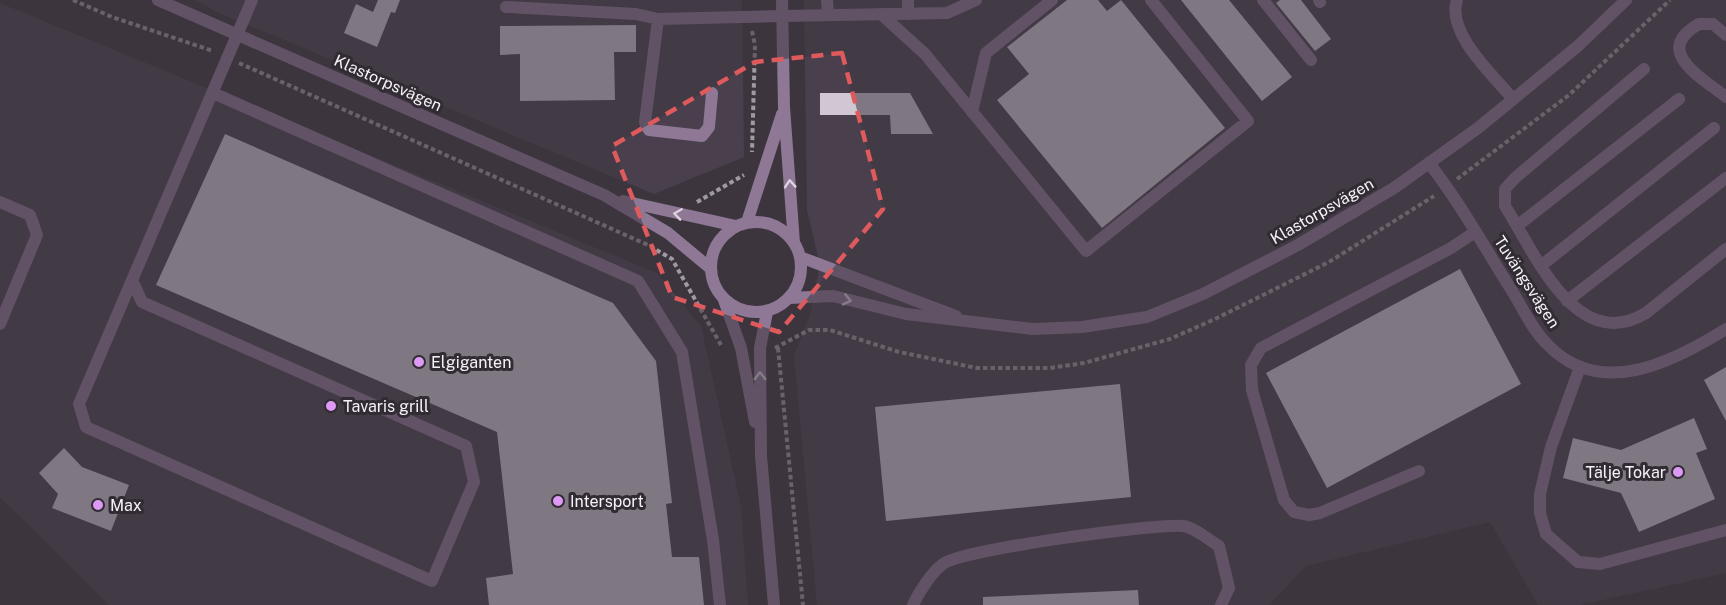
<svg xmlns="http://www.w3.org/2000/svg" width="1726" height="605" font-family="'Public Sans',sans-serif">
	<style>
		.built { fill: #4a404d }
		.building { fill: #d0c7d3 }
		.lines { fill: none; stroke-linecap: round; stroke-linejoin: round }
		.path { stroke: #9f99a1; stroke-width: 4; stroke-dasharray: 4.5 3; stroke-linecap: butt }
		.service { stroke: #8e7896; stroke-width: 12 }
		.minor { stroke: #8e7896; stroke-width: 12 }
		.tertiary { stroke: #8e7896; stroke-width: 12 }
		.oneway { stroke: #dcd3df }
		.marked { fill: none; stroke: #de5a5c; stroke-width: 4.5; stroke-dasharray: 12 8; stroke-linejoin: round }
		.poi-dot { fill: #dd99f4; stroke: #312b34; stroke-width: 2 }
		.labels { text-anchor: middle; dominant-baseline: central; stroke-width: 6; stroke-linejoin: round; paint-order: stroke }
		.street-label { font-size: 16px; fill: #f6f1f7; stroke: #312b34 }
		.poi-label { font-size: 16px; fill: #f6f1f7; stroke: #312b34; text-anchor: start }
	</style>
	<rect width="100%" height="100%" fill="#3c353e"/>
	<path class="built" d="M195 0H742L744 157 654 194 219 13Z
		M804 0H1726V573L1580 605H1538L1490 522 1306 566 1269 605H817L794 356 810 314 820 265 807 210Z
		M0 3 657 273 701 326 741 507 748 605H109L0 497Z"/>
	<path class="building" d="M378 0H400L395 13 391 12 377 47 344 33 356 4 373 12Z
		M1067 0H1098L1107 11 1121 0 1225 128 1102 228 997 100 1029 74 1007 47Z
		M1181 0H1229L1292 77 1262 101Z
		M1280 0H1301L1331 39 1315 51 1276 3Z
		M636 25V52H614L615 100 520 101V54L500 55V26Z
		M820 93H910L933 134H891L890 115H820Z
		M225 134 613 303 656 361 672 503 666 504 672 557H699L704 605H489L486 578 513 574 497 432 156 285Z
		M1460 269 1521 384 1327 488 1266 373Z
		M1726 367V421L1704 380Z
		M1120 384 1131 497 886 521 875 407Z
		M1694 418 1707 449 1696 453 1715 499 1639 532 1621 493 1563 478 1573 438 1621 450Z
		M64 448 82 467 129 485 111 531 52 508 58 494 39 473Z
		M1138 590 1139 605H983V597Z"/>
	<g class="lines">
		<path class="path" d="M73 0 112 17 213 51
			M752 31 755 45 752 152
			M239 63 648 245 672 259 721 345
			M1457 179 1569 95 1670 0
			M697 202 744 175
			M775 348 809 330H830L899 352 977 368H1050L1084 363 1170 339 1215 319 1329 262 1434 196
			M778 348 803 605"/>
		<path class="service" d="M827 0 828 15
			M908 0V14
			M1263 0 1311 60
			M1319 0 1320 2
			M1457 0C1446 33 1493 75 1513 99
			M506 7 636 14 658 19 782 16
			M881 14 925 54 1086 251 1248 121 1151 0
			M658 19 645 122 649 130 702 136 709 127 712 93
			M1726 35 1713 24H1699C1652 51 1701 77 1726 97
			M1644 69 1515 178 1505 189V206C1535 253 1576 355 1646 313L1726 249
			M213 93 638 281 682 352 713 540 720 605
			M972 112 986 53 1052 0
			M0 202 30 215 37 235 0 324
			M1517 226 1679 99
			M1542 265 1714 128
			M132 280 142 302 466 446 474 482 432 581 86 427 79 404 252 0
			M1567 301 1726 178
			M1580 367 1551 447 1540 494V513L1546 534 1578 562 1600 564 1726 530
			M1419 471 1320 513 1309 515 1294 512 1284 500 1252 390 1251 365 1261 348 1451 248 1475 232
			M913 605C919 592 931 573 943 564 961 550 1155 523 1183 526 1194 527 1209 540 1219 546L1229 588 1221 605"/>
		<path class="minor" d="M782 16 947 13 976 0
			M1429 163C1461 204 1486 250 1514 294 1524 311 1533 330 1547 344 1600 400 1673 362 1726 329"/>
		<path class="tertiary" d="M158 0 604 195 668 233 710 268
			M782 0 784 107 794 243
			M623 201 736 226
			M711 267a45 45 0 1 1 90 0a45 45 0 1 1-90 0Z
			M747 222 782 114
			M800 257 956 316
			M789 298 833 296 906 314 1033 329 1082 327 1147 317 1203 294 1298 245 1394 188 1478 128 1578 46 1626 0
			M724 300 741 348 755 422
			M767 312 760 348 761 456 774 605"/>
	</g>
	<defs><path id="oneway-chevron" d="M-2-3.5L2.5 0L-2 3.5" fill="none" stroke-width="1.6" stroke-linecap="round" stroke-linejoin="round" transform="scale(1.5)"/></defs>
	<g class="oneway">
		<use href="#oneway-chevron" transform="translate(790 184) rotate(-94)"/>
		<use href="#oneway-chevron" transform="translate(678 214) rotate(-172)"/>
		<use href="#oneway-chevron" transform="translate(847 300) rotate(13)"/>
		<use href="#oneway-chevron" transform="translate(760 376) rotate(-91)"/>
	</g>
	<path d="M0 0H1726V605H0ZM842 53 883 209 779 332 672 297 612 146 755 62Z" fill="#3c353e" fill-opacity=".55" fill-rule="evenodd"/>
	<path class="marked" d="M842 53 883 209 779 332 672 297 612 146 755 62Z"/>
	<g class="poi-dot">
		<circle cx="419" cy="362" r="6"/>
		<circle cx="331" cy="406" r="6"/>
		<circle cx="1678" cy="472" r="6"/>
		<circle cx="558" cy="501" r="6"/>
		<circle cx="98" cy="505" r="6"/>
	</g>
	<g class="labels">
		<g class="street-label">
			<text transform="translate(388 83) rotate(24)">Klastorpsvägen</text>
			<text transform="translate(1322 211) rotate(-30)">Klastorpsvägen</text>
			<text transform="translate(1527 282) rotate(57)">Tuvängsvägen</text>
		</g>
		<g class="poi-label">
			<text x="431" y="362">Elgiganten</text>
			<text x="343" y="406">Tavaris grill</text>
			<text x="1666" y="472" text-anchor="end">Tälje Tokar</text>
			<text x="570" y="501">Intersport</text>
			<text x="110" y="505">Max</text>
		</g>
	</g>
</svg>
